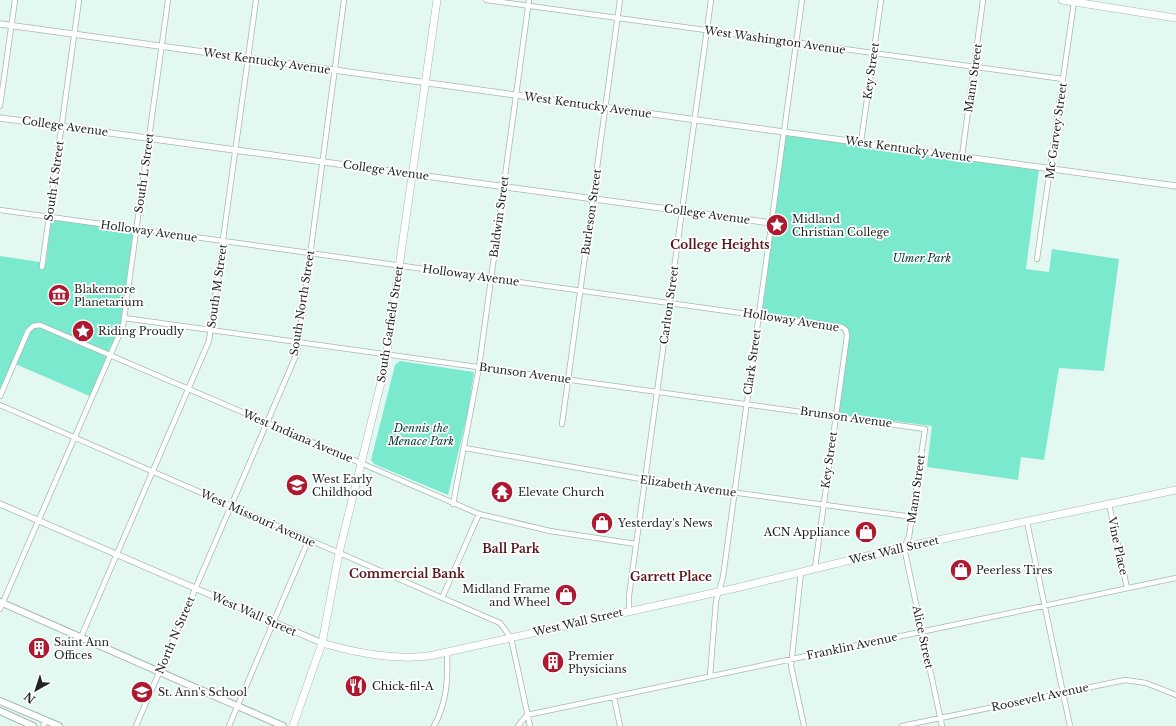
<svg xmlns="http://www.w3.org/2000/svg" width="1176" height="726" font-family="'Libre Baskerville',serif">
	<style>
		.park { fill: #7be9ce }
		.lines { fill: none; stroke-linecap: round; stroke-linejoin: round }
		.minor-casing { stroke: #a5b8b2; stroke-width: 6 }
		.tertiary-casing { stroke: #a5b8b2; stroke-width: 7 }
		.secondary-casing { stroke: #a5b8b2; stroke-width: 8 }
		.primary-casing { stroke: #a5b8b2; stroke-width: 8 }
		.minor { stroke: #fff; stroke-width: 4.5 }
		.tertiary { stroke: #fff; stroke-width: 5.5 }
		.secondary { stroke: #fff; stroke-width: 6 }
		.primary { stroke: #fff; stroke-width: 7 }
		.labels { text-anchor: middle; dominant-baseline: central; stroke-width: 3.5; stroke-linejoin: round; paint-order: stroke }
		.street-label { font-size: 11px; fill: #1c2321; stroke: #fff }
		.poi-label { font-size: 11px; fill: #1c2321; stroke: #fff; text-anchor: start }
		.park-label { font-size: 11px; font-style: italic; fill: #00342a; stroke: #fff }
		.neighbourhood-label { font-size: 12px; font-weight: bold; fill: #5b161c; stroke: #fff }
	</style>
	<rect width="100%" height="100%" fill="#e4f8f2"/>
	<path class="park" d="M785 134 1039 169 1026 269 1049 272 1052 249 1119 259 1104 371 1059 368 1044 460 1021 457 1018 480 927 467 932 426 837 414 847 329 760 314Z
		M51 219 133 231 121 325 108 352 92 397 13 363 0 392V256L46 263Z
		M400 361 474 372 468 412 448 495 374 464 371 460 395 365Z"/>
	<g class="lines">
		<g class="minor-casing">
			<path id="minor" d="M486 0 1063 79
				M0 106 15 0
				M861 142 881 0
				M962 156 983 0
				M0 210 842 327 846 330 847 336 815 568
				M1037 259 1074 2
				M42 267 79 0
				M124 318 925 429 909 537 904 547 942 726
				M0 396 28 331 33 326 40 325 479 514 550 531 636 544
				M0 405 500 623 511 638 530 726
				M562 424 620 0
				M465 448 658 482 913 517
				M453 504 479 367 529 0
				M1109 504 1127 588
				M1027 522 1070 726
				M801 572 791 666 804 726
				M442 598 479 514
				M0 609 123 326 168 0
				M629 611V596L711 0
				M81 637 209 341 256 0
				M710 676 716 601 723 577 802 0
				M614 697 620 726
				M43 726 46 720
				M136 726 297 353 344 0
				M229 726 309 539
				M434 726C447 702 448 679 447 653
				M518 726 527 715 1176 578
				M902 726 1125 680 1146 683 1176 695"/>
		</g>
		<g class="tertiary-casing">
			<path id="tertiary" d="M0 24 1176 186
				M0 118 771 223
				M0 504 322 643"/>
		</g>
		<g class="secondary-casing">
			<path id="secondary" d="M0 602 283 726
				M0 701 59 726
				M0 711 33 726"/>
		</g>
		<g class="primary-casing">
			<path id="primary" d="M1062 0 1176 18
				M322 643C357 653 392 660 429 656L736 588 904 547 1176 490
				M293 726 322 643 339 553 385 366 437 0"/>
		</g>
		<use href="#minor" class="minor"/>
		<use href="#tertiary" class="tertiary"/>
		<use href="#secondary" class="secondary"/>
		<use href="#primary" class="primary"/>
	</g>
	<defs>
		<g id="sight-disc" transform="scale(1.15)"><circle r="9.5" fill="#ad1930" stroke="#fff"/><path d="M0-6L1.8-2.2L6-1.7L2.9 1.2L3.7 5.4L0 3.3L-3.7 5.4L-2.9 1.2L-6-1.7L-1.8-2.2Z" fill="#fff"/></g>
		<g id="museum-disc" transform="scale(1.15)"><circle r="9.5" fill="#ad1930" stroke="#fff"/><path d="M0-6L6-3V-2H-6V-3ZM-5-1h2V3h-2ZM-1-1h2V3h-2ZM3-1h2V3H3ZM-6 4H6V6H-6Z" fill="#fff"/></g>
		<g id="school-disc" transform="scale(1.15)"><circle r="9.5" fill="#ad1930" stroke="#fff"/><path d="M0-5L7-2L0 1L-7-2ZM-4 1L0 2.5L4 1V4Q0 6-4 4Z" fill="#fff"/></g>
		<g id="temple-disc" transform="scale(1.15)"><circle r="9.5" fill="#ad1930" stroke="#fff"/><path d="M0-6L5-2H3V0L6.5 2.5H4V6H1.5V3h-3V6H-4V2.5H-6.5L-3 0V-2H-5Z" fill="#fff"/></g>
		<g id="shop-disc" transform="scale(1.15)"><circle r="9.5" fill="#ad1930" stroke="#fff"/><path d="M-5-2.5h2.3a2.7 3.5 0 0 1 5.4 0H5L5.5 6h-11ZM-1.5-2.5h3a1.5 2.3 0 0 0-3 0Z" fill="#fff"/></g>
		<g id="building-disc" transform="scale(1.15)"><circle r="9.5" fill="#ad1930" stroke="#fff"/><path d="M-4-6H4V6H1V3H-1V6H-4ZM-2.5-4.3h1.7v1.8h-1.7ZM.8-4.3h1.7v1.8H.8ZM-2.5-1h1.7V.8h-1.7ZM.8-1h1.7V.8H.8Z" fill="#fff"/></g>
		<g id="restaurant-disc" transform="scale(1.15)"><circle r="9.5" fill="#ad1930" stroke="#fff"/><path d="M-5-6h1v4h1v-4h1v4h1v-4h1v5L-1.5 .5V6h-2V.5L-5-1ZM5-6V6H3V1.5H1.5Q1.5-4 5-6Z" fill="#fff"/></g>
	</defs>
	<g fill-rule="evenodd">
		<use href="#sight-disc" x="777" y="225"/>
		<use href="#museum-disc" x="59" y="295"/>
		<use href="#sight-disc" x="83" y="331"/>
		<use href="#school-disc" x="297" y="485"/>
		<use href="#temple-disc" x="502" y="492"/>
		<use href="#shop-disc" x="602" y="523"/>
		<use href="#shop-disc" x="866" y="532"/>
		<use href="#shop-disc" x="961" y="570"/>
		<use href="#shop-disc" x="566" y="595"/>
		<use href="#building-disc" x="39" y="648"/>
		<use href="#building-disc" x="553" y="662"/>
		<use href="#restaurant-disc" x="356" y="686"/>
		<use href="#school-disc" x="142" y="692"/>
	</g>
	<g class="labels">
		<g class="street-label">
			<text transform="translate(775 40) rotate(8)">West Washington Avenue</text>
			<text transform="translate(267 61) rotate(8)">West Kentucky Avenue</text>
			<text transform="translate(871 71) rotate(-82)">Key Street</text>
			<text transform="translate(973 78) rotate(-82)">Mann Street</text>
			<text transform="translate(588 105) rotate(8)">West Kentucky Avenue</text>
			<text transform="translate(65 126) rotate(8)">College Avenue</text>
			<text transform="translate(1056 131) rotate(-82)">Mc Garvey Street</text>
			<text transform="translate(909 149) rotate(8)">West Kentucky Avenue</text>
			<text transform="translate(386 170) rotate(8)">College Avenue</text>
			<text transform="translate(144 173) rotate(-82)">South L Street</text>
			<text transform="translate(54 181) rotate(-82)">South K Street</text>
			<text transform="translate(591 212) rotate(-82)">Burleson Street</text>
			<text transform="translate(707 214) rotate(8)">College Avenue</text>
			<text transform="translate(499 217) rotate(-82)">Baldwin Street</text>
			<text transform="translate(149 231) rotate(8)">Holloway Avenue</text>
			<text transform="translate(471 275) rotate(8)">Holloway Avenue</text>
			<text transform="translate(217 286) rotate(-82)">South M Street</text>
			<text transform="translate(302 303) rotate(-81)">South North Street</text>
			<text transform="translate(669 305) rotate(-82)">Carlton Street</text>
			<text transform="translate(791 320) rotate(9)">Holloway Avenue</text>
			<text transform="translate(390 324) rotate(-81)">South Garfield Street</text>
			<text transform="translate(752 362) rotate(-82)">Clark Street</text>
			<text transform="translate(525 373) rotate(8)">Brunson Avenue</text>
			<text transform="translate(846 417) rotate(8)">Brunson Avenue</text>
			<text transform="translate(298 436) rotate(23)">West Indiana Avenue</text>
			<text transform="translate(829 460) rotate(-82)">Key Street</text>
			<text transform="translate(688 486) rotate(8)">Elizabeth Avenue</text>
			<text transform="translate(916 489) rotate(-82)">Mann Street</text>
			<text transform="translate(258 518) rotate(24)">West Missouri Avenue</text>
			<text transform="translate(1118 546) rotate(78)">Vine Place</text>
			<text transform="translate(894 550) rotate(-13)">West Wall Street</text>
			<text transform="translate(254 614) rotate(24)">West Wall Street</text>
			<text transform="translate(578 622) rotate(-13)">West Wall Street</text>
			<text transform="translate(175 635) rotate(-67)">North N Street</text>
			<text transform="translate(923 637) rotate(78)">Alice Street</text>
			<text transform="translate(852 646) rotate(-12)">Franklin Avenue</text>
			<text transform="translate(1040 697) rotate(-12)">Roosevelt Avenue</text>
		</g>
		<g class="poi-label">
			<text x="792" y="219">Midland<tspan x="792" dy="13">Christian College</tspan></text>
			<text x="74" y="289">Blakemore<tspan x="74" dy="13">Planetarium</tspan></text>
			<text x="98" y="331">Riding Proudly</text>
			<text x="312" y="479">West Early<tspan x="312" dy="13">Childhood</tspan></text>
			<text x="518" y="492">Elevate Church</text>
			<text x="618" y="523">Yesterday's News</text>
			<text x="850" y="532" text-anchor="end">ACN Appliance</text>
			<text x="976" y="570">Peerless Tires</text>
			<text x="550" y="589" text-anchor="end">Midland Frame<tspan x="550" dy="13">and Wheel</tspan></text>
			<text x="54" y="642">Saint Ann<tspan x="54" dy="13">Offices</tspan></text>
			<text x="568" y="656">Premier<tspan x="568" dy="13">Physicians</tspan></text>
			<text x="372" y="686">Chick-fil-A</text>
			<text x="158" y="692">St. Ann's School</text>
		</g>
		<g class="park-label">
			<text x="922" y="258">Ulmer Park</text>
			<text x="421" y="428">Dennis the<tspan x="421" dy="13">Menace Park</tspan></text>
		</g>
		<g class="neighbourhood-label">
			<text x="720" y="244">College Heights</text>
			<text x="511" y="548">Ball Park</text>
			<text x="407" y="573">Commercial Bank</text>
			<text x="671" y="576">Garrett Place</text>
		</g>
	</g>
	<g transform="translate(36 690) rotate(219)" stroke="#ffffff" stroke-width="3" paint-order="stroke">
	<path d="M0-3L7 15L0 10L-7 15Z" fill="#1c2321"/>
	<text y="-6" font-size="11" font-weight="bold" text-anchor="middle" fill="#1c2321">N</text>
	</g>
</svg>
